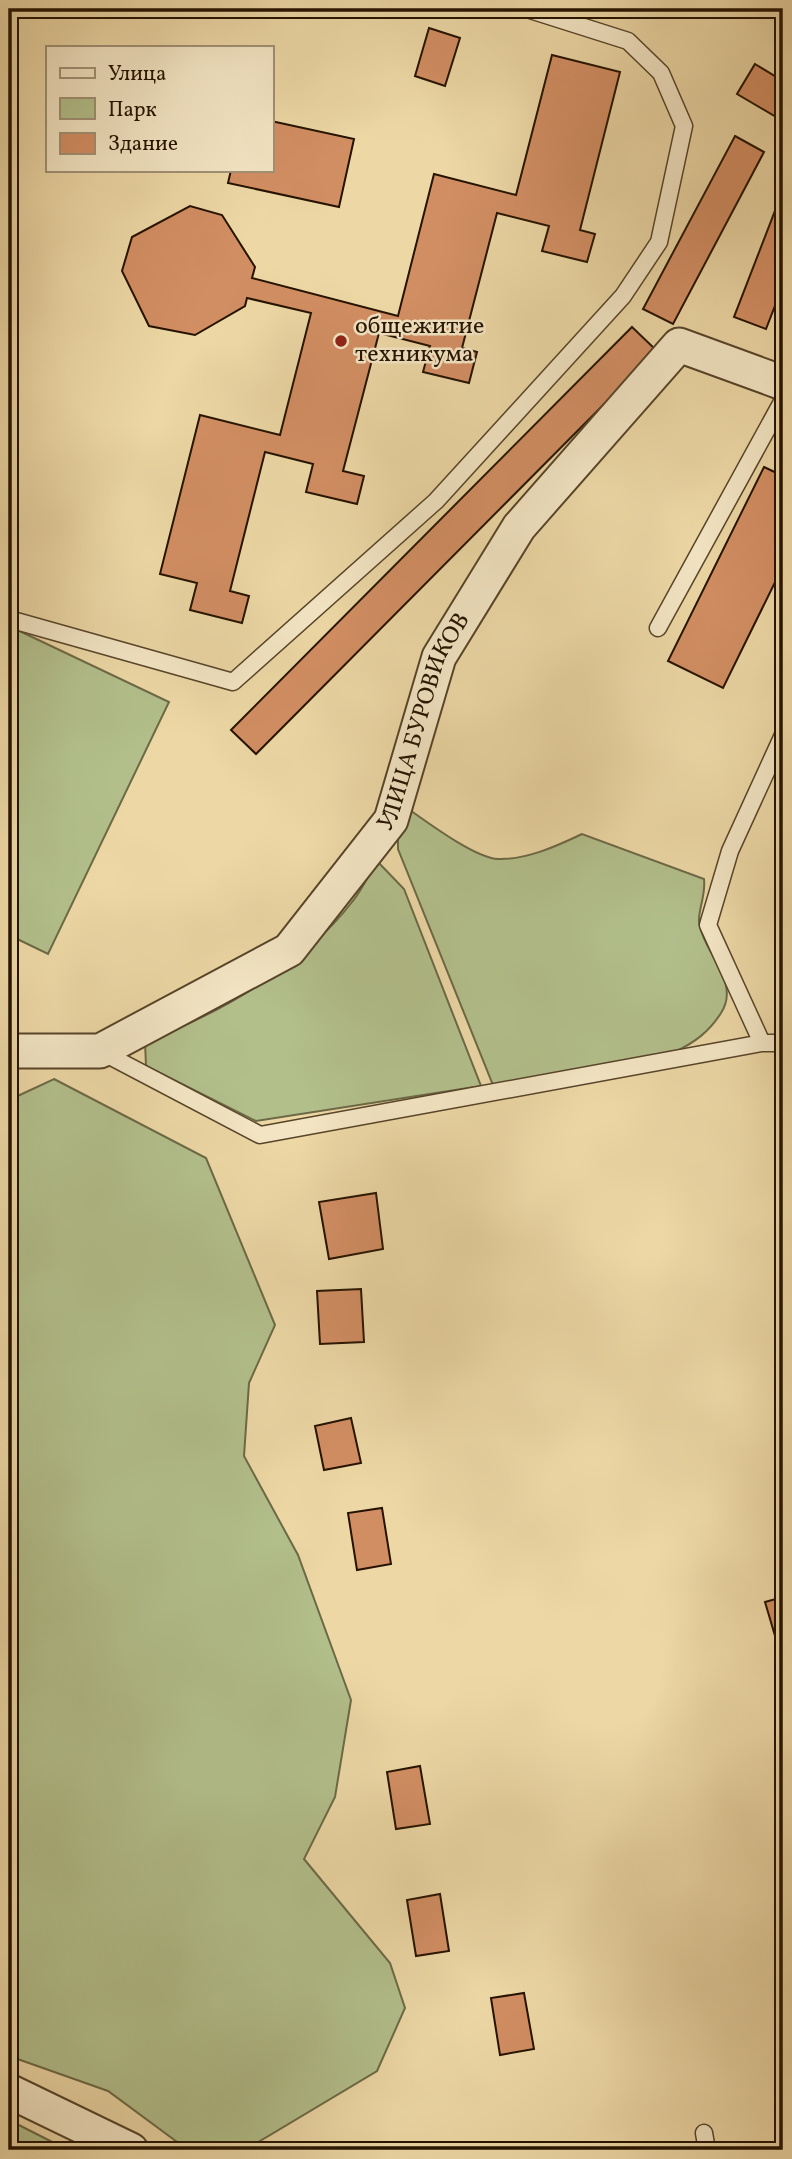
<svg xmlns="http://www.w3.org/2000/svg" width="792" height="2159" font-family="Vollkorn,serif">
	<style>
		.green { fill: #b2bf8b; stroke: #6c6946; stroke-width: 2 }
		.building { fill: #d28e63; stroke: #251300; stroke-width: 2 }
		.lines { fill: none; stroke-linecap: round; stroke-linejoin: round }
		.service-casing { stroke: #574429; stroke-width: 19 }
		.minor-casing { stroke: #574429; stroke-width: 37 }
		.service { stroke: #f3e5c4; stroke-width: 16 }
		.minor { stroke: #f3e5c4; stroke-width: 33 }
		.poi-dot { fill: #8f2418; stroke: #f3e5c4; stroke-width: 2.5 }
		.labels { text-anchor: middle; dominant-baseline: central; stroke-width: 5; stroke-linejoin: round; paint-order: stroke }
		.poi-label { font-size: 24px; fill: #251300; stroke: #f3e5c4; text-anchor: start }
		.street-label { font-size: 24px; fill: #251300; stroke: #f3e5c4 }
	</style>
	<rect width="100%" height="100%" fill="#ecd7a5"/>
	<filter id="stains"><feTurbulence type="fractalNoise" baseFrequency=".00286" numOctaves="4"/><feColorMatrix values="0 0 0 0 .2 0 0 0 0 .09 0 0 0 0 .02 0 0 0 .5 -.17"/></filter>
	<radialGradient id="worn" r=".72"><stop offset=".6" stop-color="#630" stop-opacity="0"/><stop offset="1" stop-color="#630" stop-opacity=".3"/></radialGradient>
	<path class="green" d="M9 626 169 702 48 954 9 935Z
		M407 808C427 822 475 858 498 859 526 860 557 846 582 834L704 879C706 895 698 910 699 922 704 954 741 982 721 1013 709 1032 695 1042 675 1052L493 1085 398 849V833Z
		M377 861 404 889 481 1086 256 1121 146 1066 145 1042C220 1013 302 967 352 902 362 890 369 874 377 861Z
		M54 1079 206 1158 275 1325 249 1383 244 1456 298 1555 351 1700 335 1797 304 1859 390 1963 405 2008 377 2071 245 2150H188L108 2091 9 2056V1100Z
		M9 2120 68 2150H9Z"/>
	<path class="building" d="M429 28 460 38 445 86 415 76Z
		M552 55 620 72 580 230 595 234 587 262 542 251 549 226 497 213 462 348 477 352 469 383 423 372 430 346 379 333 343 471 364 476 357 504 306 492 313 464 265 452 230 591 249 596 242 623 190 610 197 583 160 574 200 415 280 435 311 313 247 298 245 306 195 335 149 326 122 271 132 237 190 206 222 215 255 267 252 278 398 316 434 174 516 195Z
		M755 64 783 81V121L737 94Z
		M271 121 354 139 339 207 228 183 231 170H271Z
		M735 136 764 152 673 324 643 309Z
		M778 203 783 204V285L766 329 734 317Z
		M632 327 657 351 256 754 231 730Z
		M764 467 783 476V566L723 688 668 661Z
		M376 1193 383 1249 329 1259 319 1202Z
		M361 1289 364 1342 320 1344 317 1291Z
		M351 1418 361 1463 324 1470 315 1426Z
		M382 1508 391 1564 357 1570 348 1513Z
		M783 1597V1644L778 1646 765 1602Z
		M420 1766 430 1824 396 1829 387 1772Z
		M440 1894 449 1951 416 1956 407 1900Z
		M524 1993 534 2049 500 2055 491 1998Z"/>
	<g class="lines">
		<g class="service-casing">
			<path id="service" d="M9 619 233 682 436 501 623 296 659 242 684 126 661 73 628 41 527 9
				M658 628 783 400
				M762 1043 708 925 730 851 783 735
				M100 1051 260 1135 762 1043H783
				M704 2133 707 2150"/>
		</g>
		<g class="minor-casing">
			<g id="minor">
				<path id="s1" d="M9 1051H100L289 950 391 820 439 657 519 527 679 345 783 383"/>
				<path d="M9 2091 131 2150"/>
			</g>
		</g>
		<use href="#service" class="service"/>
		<use href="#minor" class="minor"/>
	</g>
	<circle class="poi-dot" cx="341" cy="341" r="7"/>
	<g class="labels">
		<g class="poi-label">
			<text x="355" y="327">общежитие<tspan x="355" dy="28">техникума</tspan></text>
		</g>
		<g class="street-label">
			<text stroke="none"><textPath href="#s1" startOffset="574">УЛИЦА БУРОВИКОВ</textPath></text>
		</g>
	</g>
	<rect width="792" height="2159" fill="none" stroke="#ecd7a5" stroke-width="35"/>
	<rect x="10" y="10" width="771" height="2138" fill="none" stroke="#251300" stroke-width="3.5"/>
	<rect x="18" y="18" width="757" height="2124" fill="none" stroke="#251300" stroke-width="2"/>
	<rect x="46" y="46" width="228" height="126" fill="#f3e5c4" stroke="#a19176" stroke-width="2"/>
	<rect x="60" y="68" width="35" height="10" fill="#f3e5c4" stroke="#a19176" stroke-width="2"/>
	<text x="108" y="80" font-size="21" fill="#251300">Улица</text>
	<rect x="60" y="98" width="35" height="21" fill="#b2bf8b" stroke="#a19176" stroke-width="2"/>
	<text x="108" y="116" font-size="21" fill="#251300">Парк</text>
	<rect x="60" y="133" width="35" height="21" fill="#d28e63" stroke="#a19176" stroke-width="2"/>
	<text x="108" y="150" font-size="21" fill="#251300">Здание</text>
	<rect width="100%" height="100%" filter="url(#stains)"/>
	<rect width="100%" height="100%" fill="url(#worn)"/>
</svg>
